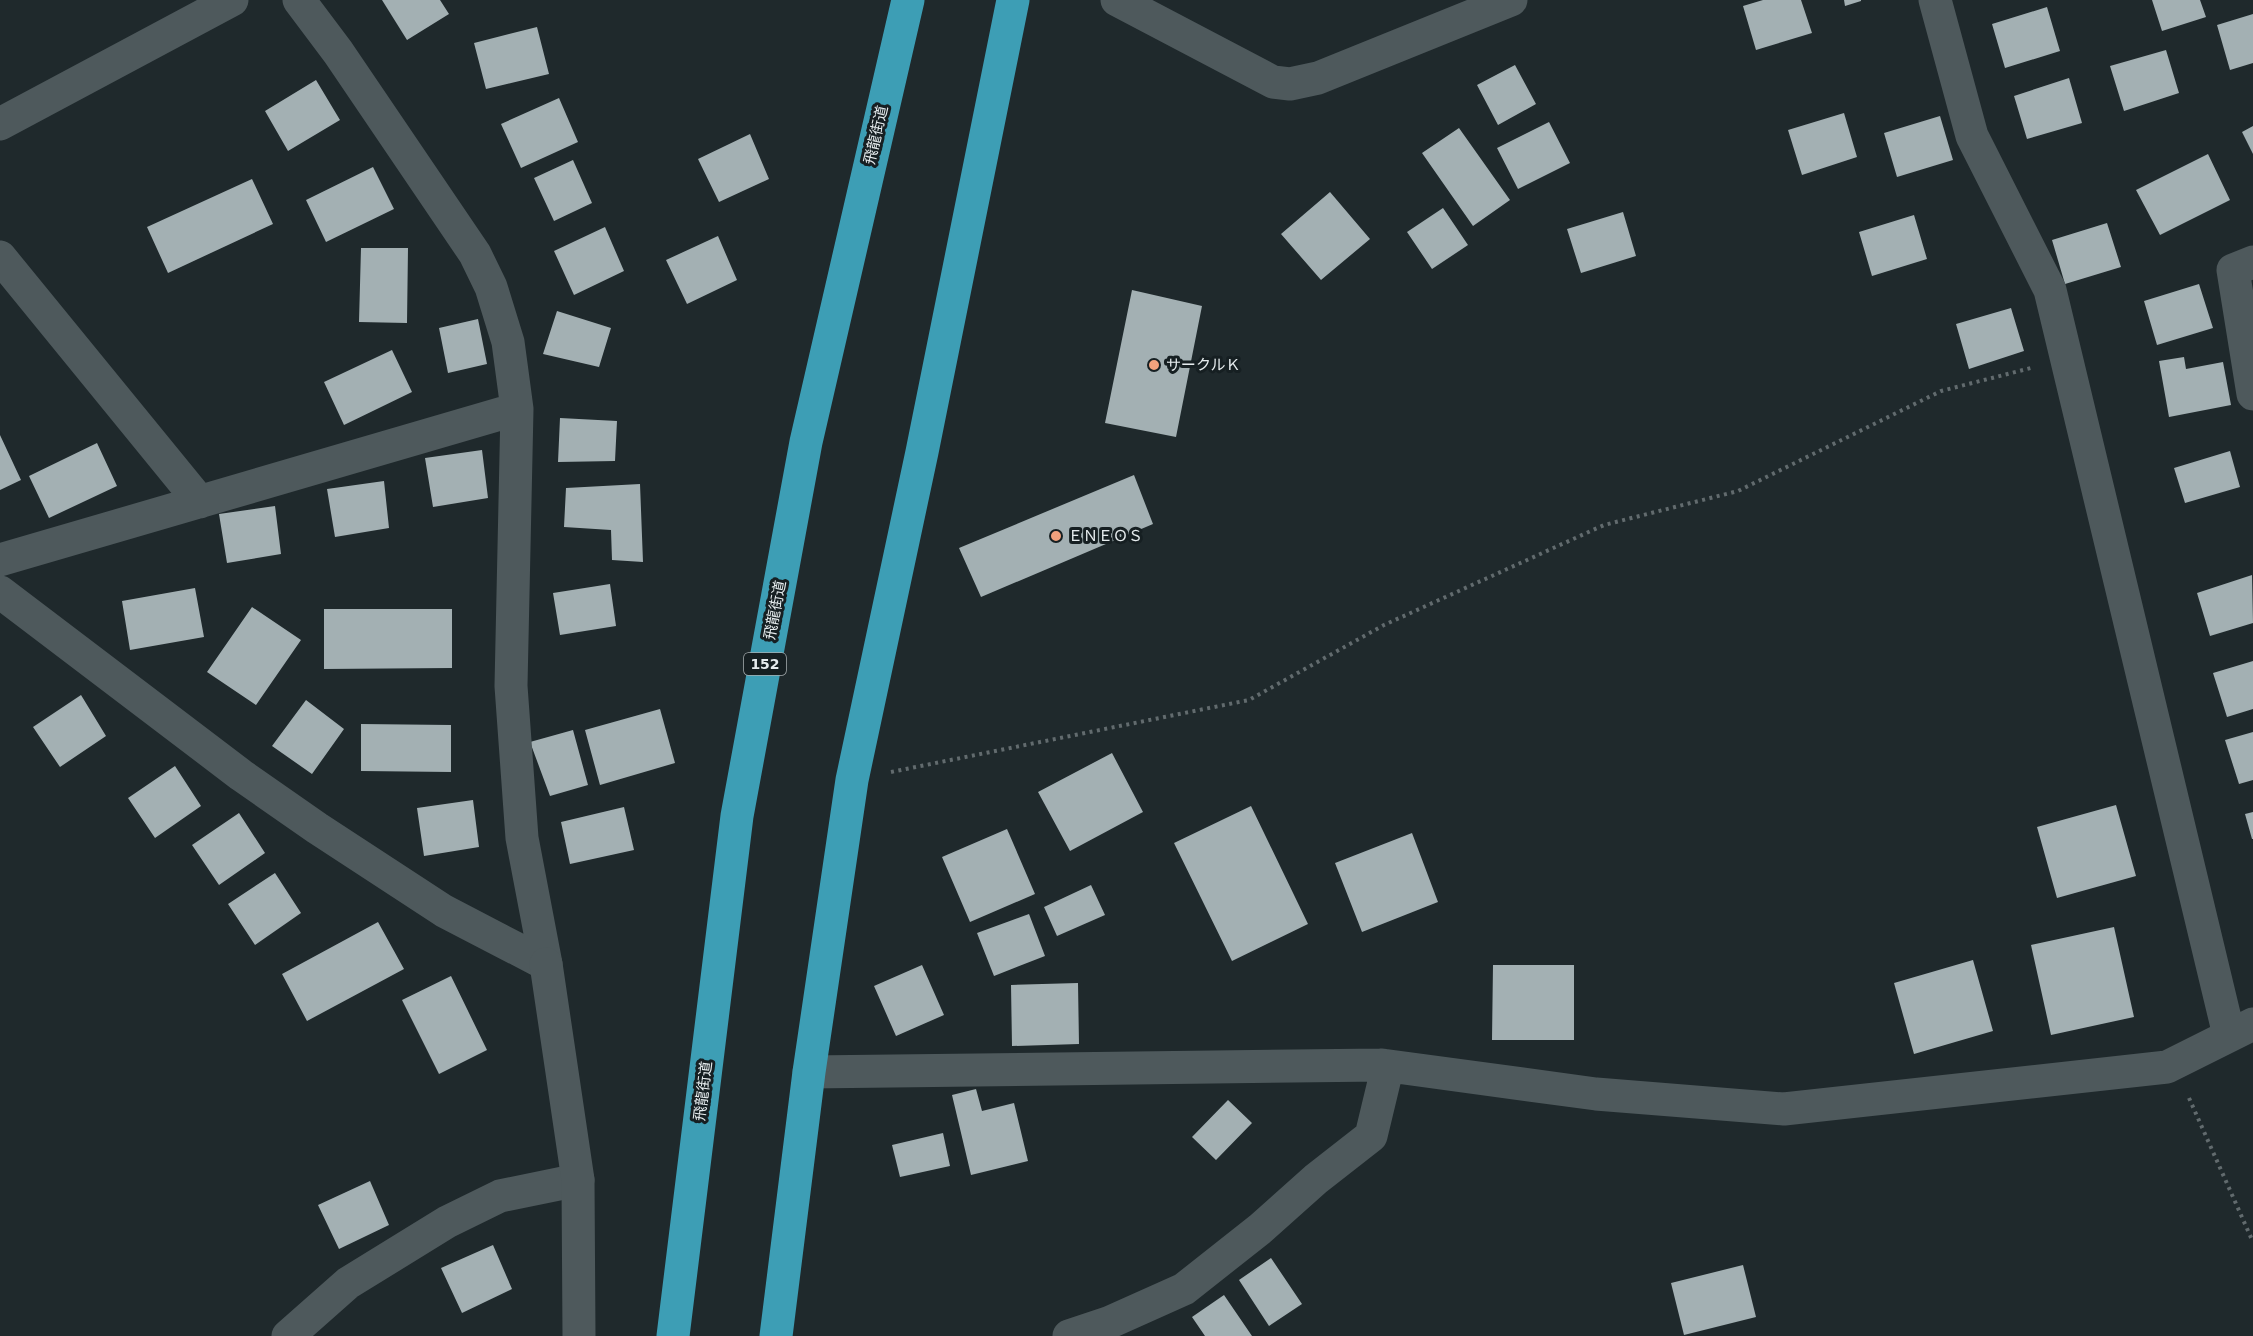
<svg xmlns="http://www.w3.org/2000/svg" width="2253" height="1336" font-family="'DejaVu Sans','Noto Sans JP',sans-serif">
	<style>
		.building { fill: #a3b0b3 }
		.lines { fill: none; stroke-linecap: round; stroke-linejoin: round }
		.path { stroke: #626b6e; stroke-width: 4; stroke-dasharray: 3 4.5; stroke-linecap: butt }
		.street { stroke: #4e595c; stroke-width: 33 }
		.secondary { stroke: #4e595c; stroke-width: 33 }
		.highway { stroke: #3d9eb5; stroke-width: 33 }
		.poi-dot { fill: #f1a17d; stroke: #161f22; stroke-width: 2 }
		.labels { text-anchor: middle; dominant-baseline: central; stroke-width: 6; stroke-linejoin: round; paint-order: stroke }
		.shield { fill: #161f22; stroke: #a8aeb1; stroke-width: 1.5 }
		.shield-label { font-size: 14px; font-weight: bold; fill: #e6ecee }
		.street-label { font-size: 15px; fill: #e6ecee; stroke: #161f22 }
		.poi-label { font-size: 15px; fill: #e6ecee; stroke: #161f22; text-anchor: start }
	</style>
	<rect width="100%" height="100%" fill="#1f292c"/>
	<path class="building" d="M382 0H440L449 14 407 40Z
		M1763 0H1801L1812 33 1756 50 1743 6Z
		M1844 0H1861V1L1845 6Z
		M2152 0H2200L2206 17 2162 31Z
		M2047 7 2060 51 2005 68 1992 24Z
		M2253 14V63L2230 70 2217 25Z
		M537 27 549 74 486 89 474 43Z
		M2166 50 2179 93 2124 111 2110 66Z
		M1515 65 1536 104 1498 125 1477 85Z
		M2069 78 2082 123 2027 139 2014 96Z
		M316 80 340 120 288 151 265 111Z
		M559 98 578 142 521 168 501 124Z
		M1844 113 1857 157 1802 175 1788 130Z
		M1940 116 1953 160 1897 177 1884 133Z
		M1549 122 1570 163 1518 189 1497 148Z
		M2253 126V154L2242 132Z
		M1459 128 1510 200 1473 226 1422 153Z
		M750 134 769 179 719 202 698 159Z
		M2208 154 2230 200 2160 235 2136 190Z
		M573 160 592 203 554 221 534 178Z
		M373 167 394 209 326 242 306 200Z
		M252 179 273 224 168 273 147 227Z
		M1330 192 1370 239 1321 280 1281 234Z
		M1443 208 1468 245 1432 269 1407 232Z
		M1623 212 1636 256 1581 273 1567 229Z
		M1914 215 1927 259 1872 276 1859 232Z
		M2107 223 2121 267 2065 284 2052 240Z
		M605 227 624 271 574 295 554 251Z
		M718 236 737 280 687 304 666 260Z
		M361 248H408L407 323 359 322Z
		M2199 284 2213 328 2157 345 2144 301Z
		M1132 290 1202 306 1176 437 1105 423Z
		M2011 308 2024 351 1969 369 1956 324Z
		M557 311 611 328 599 367 543 354Z
		M478 319 487 364 448 373 439 328Z
		M392 350 412 392 344 425 324 382Z
		M2184 357 2186 369 2223 362 2231 405 2169 417 2159 361Z
		M560 418 617 421 615 461 558 462Z
		M0 435 21 480 0 490Z
		M97 443 117 486 49 518 29 476Z
		M482 450 488 498 433 507 425 458Z
		M2230 451 2240 487 2185 503 2174 468Z
		M1134 475 1153 524 981 597 959 548Z
		M384 481 389 528 335 537 327 489Z
		M640 484 643 562 612 560 611 530 564 527 566 488Z
		M275 506 281 554 227 563 219 514Z
		M2252 575 2253 623 2210 636 2197 593Z
		M610 584 616 626 560 635 553 593Z
		M195 588 204 637 130 650 122 601Z
		M252 607 301 640 256 705 207 672Z
		M324 609H452V668L324 669Z
		M2253 661V709L2227 717 2213 673Z
		M81 695 106 736 60 767 33 727Z
		M306 700 344 729 312 774 272 746Z
		M660 709 675 763 600 785 585 730Z
		M361 724 451 725V772L361 771Z
		M573 730 588 785 550 796 530 742Z
		M2253 732V780L2239 784 2225 740Z
		M1112 753 1143 812 1070 851 1038 792Z
		M175 766 201 806 155 838 128 798Z
		M473 800 479 847 424 856 417 808Z
		M2116 805 2136 876 2057 898 2037 827Z
		M1251 806 1308 924 1232 961 1174 843Z
		M624 807 634 850 570 864 561 822Z
		M2253 812V839H2252L2245 814Z
		M239 813 265 853 219 885 192 845Z
		M1007 829 1035 894 970 922 942 857Z
		M1412 833 1438 902 1362 932 1335 863Z
		M275 873 301 913 255 945 228 904Z
		M1091 885 1105 915 1057 936 1044 907Z
		M1029 914 1045 956 994 976 977 933Z
		M378 922 404 969 307 1021 282 974Z
		M2114 927 2134 1017 2051 1035 2031 945Z
		M1973 960 1993 1031 1914 1054 1894 983Z
		M922 965 944 1015 896 1036 874 986Z
		M1493 965H1574V1040H1492Z
		M451 976 487 1050 439 1074 402 1000Z
		M1078 983 1079 1044 1012 1046 1011 985Z
		M976 1089 982 1111 1014 1103 1028 1161 971 1175 952 1095Z
		M1228 1100 1252 1123 1216 1160 1192 1137Z
		M943 1133 950 1166 900 1177 892 1145Z
		M370 1181 389 1225 339 1249 318 1205Z
		M493 1245 512 1289 462 1313 441 1268Z
		M1271 1258 1302 1304 1269 1326 1239 1280Z
		M1743 1265 1756 1317 1684 1335 1671 1283Z
		M1224 1295 1252 1336H1205L1192 1317Z"/>
	<g class="lines">
		<path class="path" d="M891 772 1249 700 1384 625 1604 525 1738 491 1941 391 2031 368
			M2189 1098 2253 1242"/>
		<path class="street" d="M299 0 338 52 475 254 491 287 508 342 517 409 511 686 522 838 546 964
			M1935 0 1972 136 2050 290 2229 1035
			M0 124 232 0
			M0 257 200 502
			M2253 262 2233 270 2253 394
			M0 560 517 409
			M0 592 241 775 317 828 444 911 546 964
			M809 1072 1382 1065 1596 1094 1784 1109 2167 1067 2253 1024
			M288 1336 348 1283 447 1222 500 1196 578 1180
			M1069 1336 1108 1323 1184 1289 1260 1229 1316 1179 1371 1136 1384 1082 1382 1065"/>
		<path class="secondary" d="M1117 0 1273 82 1290 84 1318 78 1511 0
			M546 964 578 1180 579 1336"/>
		<path class="highway" d="M673 1336 737 816 806 442 908 0
			M776 1336 809 1072 852 780 922 452 1013 0"/>
	</g>
	<g class="poi-dot">
		<circle cx="1154" cy="365" r="6"/>
		<circle cx="1056" cy="536" r="6"/>
	</g>
	<g class="labels">
		<rect class="shield" x="744" y="653" width="42" height="22" rx="4.5"/>
		<g class="shield-label">
			<text x="765" y="664">152</text>
		</g>
		<g class="street-label">
			<text transform="translate(876 135) rotate(-77)">飛龍街道</text>
			<text transform="translate(775 610) rotate(-79)">飛龍街道</text>
			<text transform="translate(703 1091) rotate(-83)">飛龍街道</text>
		</g>
		<g class="poi-label">
			<text x="1166" y="365">サークルＫ</text>
			<text x="1068" y="536">ＥＮＥＯＳ</text>
		</g>
	</g>
</svg>
